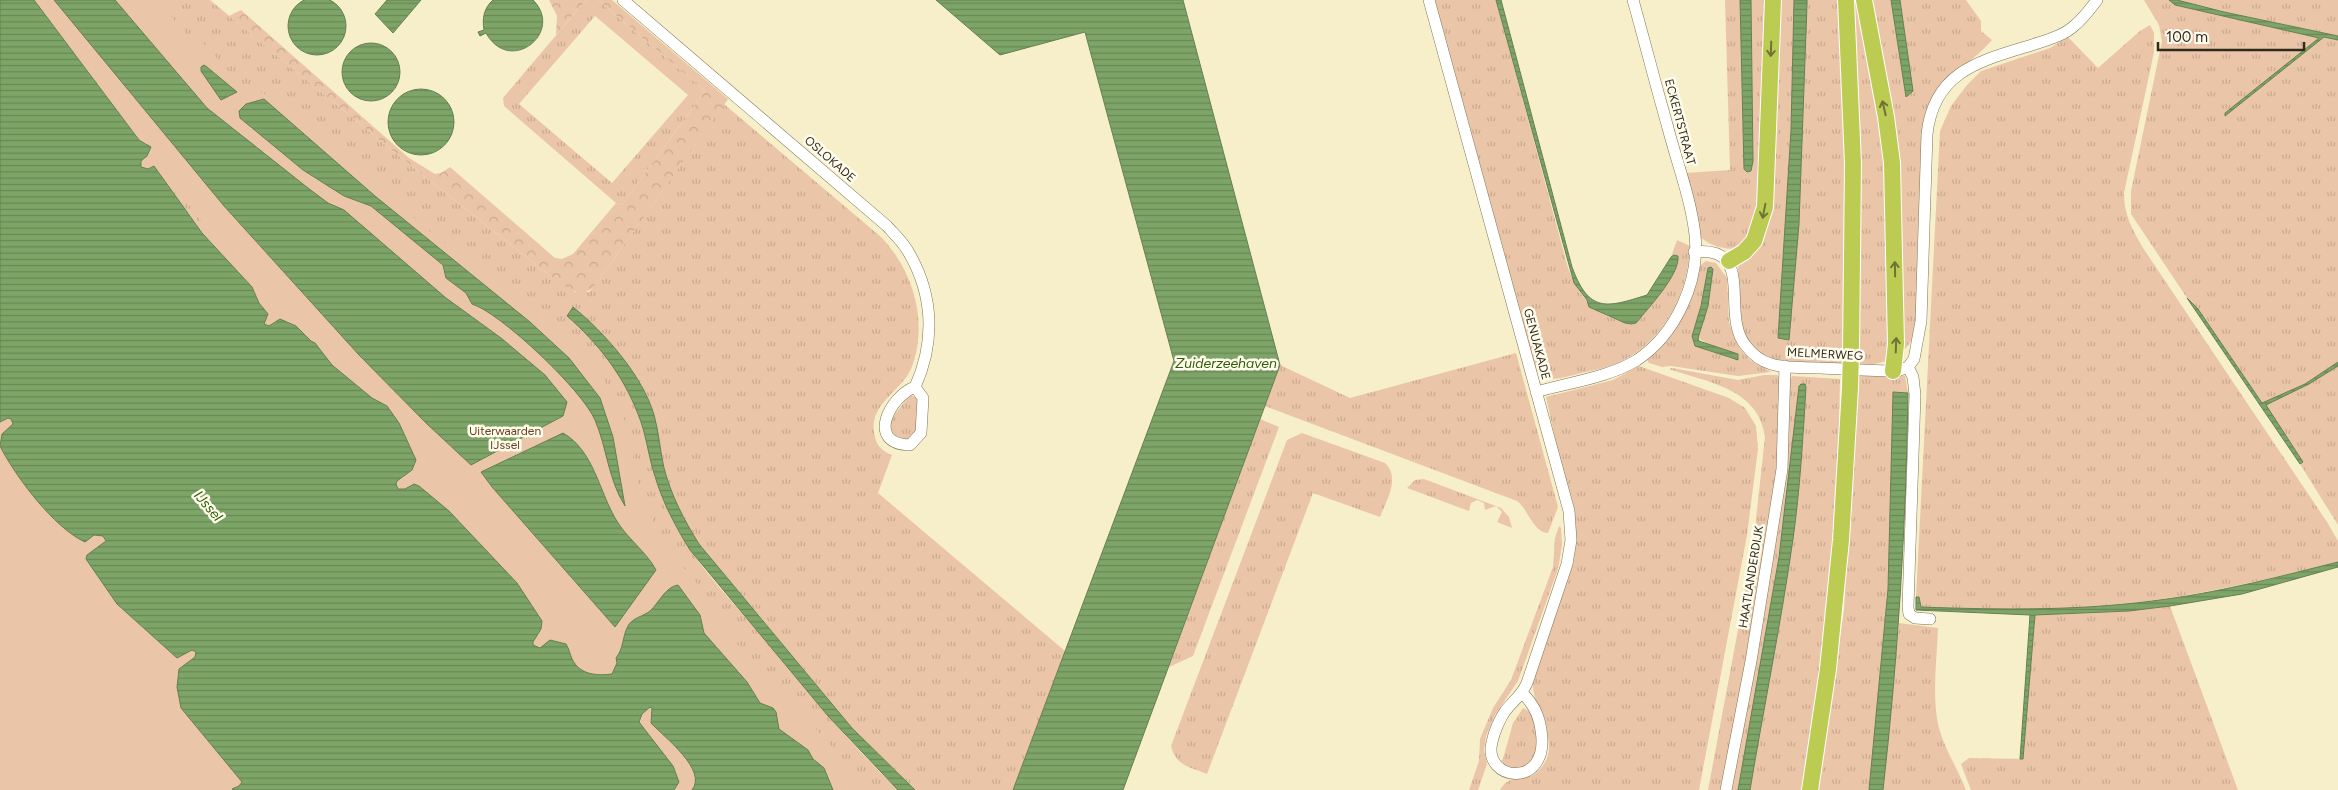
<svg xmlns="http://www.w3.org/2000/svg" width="2338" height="790" font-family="Figtree,sans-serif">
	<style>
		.grass { fill: url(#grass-tufts); fill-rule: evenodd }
		.forest { fill: url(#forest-crowns) }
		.green { fill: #ebc5a8 }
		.water { fill: url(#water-rules); stroke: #668052 }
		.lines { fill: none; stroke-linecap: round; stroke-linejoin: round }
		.minor-casing { stroke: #7c7554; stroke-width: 12 }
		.highway-casing { stroke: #fff; stroke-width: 18 }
		.minor { stroke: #fff; stroke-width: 11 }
		.highway { stroke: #bccc52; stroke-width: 16 }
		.highway-bridge-casing { stroke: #fff; stroke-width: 18; stroke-linecap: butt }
		.highway-bridge { stroke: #bccc52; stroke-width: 16 }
		.oneway { stroke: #6e7335 }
		.labels { text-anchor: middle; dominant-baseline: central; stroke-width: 5; stroke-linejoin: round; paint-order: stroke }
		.street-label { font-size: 12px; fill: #2e2b1d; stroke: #fffced }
		.park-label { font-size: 12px; fill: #683f1b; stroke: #fffced }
		.water-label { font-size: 14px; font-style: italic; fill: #2e5e00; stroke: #fffced }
	</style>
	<defs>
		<pattern id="grass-tufts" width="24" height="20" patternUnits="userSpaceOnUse" patternTransform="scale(1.25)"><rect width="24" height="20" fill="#ebc5a8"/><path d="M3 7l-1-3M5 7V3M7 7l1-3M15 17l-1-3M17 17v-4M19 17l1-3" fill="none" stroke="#caa990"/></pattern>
		<pattern id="forest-crowns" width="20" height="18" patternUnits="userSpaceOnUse" patternTransform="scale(1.25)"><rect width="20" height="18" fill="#ebc5a8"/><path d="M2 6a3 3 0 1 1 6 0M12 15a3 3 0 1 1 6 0" fill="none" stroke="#caa990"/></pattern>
		<pattern id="water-rules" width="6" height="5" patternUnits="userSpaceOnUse" patternTransform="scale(1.25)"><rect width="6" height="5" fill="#7ea568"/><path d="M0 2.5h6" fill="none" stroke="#688755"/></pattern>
	</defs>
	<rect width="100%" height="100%" fill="#f7efca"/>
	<path class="grass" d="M34 0H210L389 148 549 275 575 292H589L596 284 724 104 881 237C914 271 929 324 911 369 902 391 866 405 875 437 877 447 883 451 892 455L878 493 1065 651 1013 790H915L852 728 699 544C684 520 671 495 664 468 660 451 659 433 654 416 643 376 604 332 573 307L567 316C603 347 630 384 644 430 655 468 659 498 680 534 700 568 729 598 755 628 801 684 846 740 898 790H833L398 489 268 327 264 324 267 318 252 287 202 233 154 166 148 169 141 168V161L147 156V143L139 140Z
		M586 0H598L705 91 622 205 616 203 504 106 503 98ZM595 16 688 95 612 183 519 104Z
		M1435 0H1496L1568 268C1581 302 1596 315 1631 324L1674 270 1678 259 1675 255 1671 257 1677 240 1690 246C1688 294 1664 342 1618 363 1604 369 1588 371 1574 375 1560 378 1545 384 1536 369Z
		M1725 0H1740L1744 169 1747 172 1751 171 1753 161 1751 0H1767L1765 171 1756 231 1736 249C1723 249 1711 246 1700 237L1685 173 1730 170Z
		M1776 0H1794L1791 130 1778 338 1799 224 1807 0H1840L1847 159 1843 364C1805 363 1753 370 1741 324 1736 307 1739 280 1738 262L1754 249Z
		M1851 0H1891L1906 97 1905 34 1900 0H1966L1981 21V31L1992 40C1969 66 1933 85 1924 120 1920 135 1922 153 1921 169 1919 205 1917 242 1917 279 1917 295 1921 316 1915 332 1907 357 1881 366 1858 365Z
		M2144 0H2169L2175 5 2320 38 2225 113V116L2324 37 2338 40V362L2305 384 2262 403 2198 309 2187 298 2131 214V191L2162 41 2159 25Z
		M2177 0H2338V36L2224 12Z
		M2150 25 2154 33V52L2124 193C2124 215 2132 229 2143 248L2327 522 2338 541V562C2250 584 2163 603 2073 609 2022 612 1971 609 1921 607L1919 597H1916L1940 131 1951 106 1967 85 1981 71 2050 48 2068 37 2098 68 2140 31Z
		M1706 261 1716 263 1727 278 1729 323 1740 349 1750 360 1771 372 1738 376 1671 366 1662 367 1649 363 1647 359C1664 343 1678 329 1687 307 1691 294 1693 268 1706 261ZM1707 274 1711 289 1698 338 1735 360 1695 346 1692 336 1701 306Z
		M1516 353 1558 507 1548 533C1533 532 1528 509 1517 501L1265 406 1280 365 1350 398Z
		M1639 366 1729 398 1745 408 1756 426 1758 449 1747 535 1699 790H1500C1512 770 1526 786 1541 768 1564 741 1530 708 1533 680L1574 561 1575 542 1573 503 1563 475 1546 397 1613 380Z
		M2338 366V525L2300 464 2303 462 2265 405 2309 384Z
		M1672 368 1738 380 1764 375H1777L1780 378V442L1769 537 1723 790H1708L1752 555 1765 437C1758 388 1709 383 1669 369Z
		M1857 375 1905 376 1908 393 1893 392 1888 589 1869 790H1817L1844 610Z
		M1792 376 1840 379 1838 472 1829 608 1802 790H1750L1795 526 1804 432 1799 386C1788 522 1762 656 1738 790H1730L1754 663 1789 382Z
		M910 395 917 398V431L910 440 891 437V419Z
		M1260 419 1279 427 1193 656 1169 667Z
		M1302 433 1385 463C1401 478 1386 501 1380 517L1313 493 1207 774C1190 767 1176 766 1171 746L1287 440Z
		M1424 479 1501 508 1509 517 1512 528 1497 522 1502 512 1496 506 1485 510 1484 503 1477 500 1471 503 1469 511 1407 488 1415 480Z
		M1559 526 1561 528 1562 545 1558 569 1518 681 1495 715 1486 736 1484 750 1487 764 1478 790H1469L1479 761 1480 739 1493 708 1511 680 1553 567 1555 538Z
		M2170 606 2238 790H1971L1961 764 1969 758 2023 759 2035 615 2129 611Z
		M1899 623 1938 628C1937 658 1931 703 1940 731 1946 752 1958 769 1966 790H1883Z
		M1523 708 1533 713 1539 747 1531 765 1510 769 1500 762 1503 759 1513 723Z"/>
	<path class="forest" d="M549 0H586L556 35 557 16Z
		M598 0H612L728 99 596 284C581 303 565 286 549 275L389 148 229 16 241 10 409 158 435 174 441 173 450 167 555 258 562 259 573 254 616 203 622 205 705 91Z"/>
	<path class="green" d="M35 0H157L188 36 194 33 244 88 250 85 286 107 434 235 540 315 575 345 596 369 619 403 628 431 641 495 660 535 677 556 682 566 734 628 730 636 872 790H654L529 650 264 324 268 314 259 303 252 287 160 167 153 168 147 166 145 161 147 143 140 140Z
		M0 400 317 790H0Z"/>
	<path class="water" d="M288 26a29 29 0 1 1 58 0a29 29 0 1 1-58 0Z
		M0 0H34L139 140 151 147 147 156 141 161V167L148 169 154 166 202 233 252 287 259 303 268 314 264 324 269 326 280 319 296 326 311 341 315 343 332 365 372 398 387 406 399 423 416 460 412 470 397 481 396 484 398 489H405L414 484 419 486 449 511 517 583 542 621 541 629 533 642V645L540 648 550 640 566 644C569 649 570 654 572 659 580 675 597 676 612 674L617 663 616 658C624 648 622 637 628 626 632 618 644 616 650 611 659 603 665 587 678 585L700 615 704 633 747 682 760 703 773 708 776 712 779 729 808 750 813 759 824 768 833 790H692C708 770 664 737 651 723L652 708 650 707 642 714 639 722 673 766 679 782 674 790H234L232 789 239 786 242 782 181 708 177 687 179 669 195 657 196 652 192 650 177 658 117 604 86 559 87 555 106 541 103 536 94 535 85 542C54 528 15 476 0 446L2 434 13 424 11 419 8 418 0 422Z
		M54 0H115L207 108 308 188 328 203 344 210 446 298 501 338 545 375 567 402 563 416 471 465 426 423 359 355 224 206Z
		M387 0H421L393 33 375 14Z
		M493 0H533C565 32 510 76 486 33L480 36 478 32 484 30C482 18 484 8 493 0Z
		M936 0H1183L1280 365 1123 790H1013L1174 361 1085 32 1000 55Z
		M1496 0H1501L1572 267C1589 313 1606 308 1647 295L1671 257 1674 255 1678 256C1680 275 1648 308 1636 323L1631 324 1625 323 1589 307 1587 300 1574 283Z
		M1740 0H1751L1753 161 1751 171 1747 172 1744 169Z
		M1794 0H1807V4L1799 224 1789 340 1778 338 1791 130Z
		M1891 0H1900L1913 91 1906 97Z
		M2169 0H2177L2224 12 2338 36V40L2324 37 2225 116V113L2319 38 2175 5Z
		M342 72a29 29 0 1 1 58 0a29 29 0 1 1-58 0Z
		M204 65 207 67 237 92 221 100 201 71V67Z
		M388 122a33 33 0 1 1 66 0a33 33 0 1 1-66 0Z
		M264 99 375 196 530 322 569 358 600 398 613 437 625 506C608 479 607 448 595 420 583 391 501 313 472 304L466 293 446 278 443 265 371 206 344 196 303 170 240 118 239 111 246 104Z
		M1711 267 1713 269 1708 306 1698 338 1699 341 1738 354V360L1695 346 1692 336 1701 306 1708 268Z
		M2187 298 2198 309 2262 403 2305 384 2338 362V366L2309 384 2266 405 2303 462 2300 464Z
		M573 307C604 332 643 376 654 415 659 432 660 451 664 468 671 495 684 520 699 544L852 728 915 790H898L828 716 690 550C675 526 662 501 654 473 648 454 646 433 638 414 623 375 598 343 567 316Z
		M1801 384H1805L1806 387C1803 438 1800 489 1793 539 1781 623 1764 706 1750 790H1738L1779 557 1799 386Z
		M1893 392 1908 393C1906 526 1898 658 1883 790H1869L1888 589Z
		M563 433C593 450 599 490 615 518 626 538 646 551 656 570L615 627 492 487 481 472Z
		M2338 562V567L2242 594 2170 606 2129 611 2035 615 2023 759H2020L2030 615 1916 610V597H1919L1921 607C2003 610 2086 611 2167 599 2225 591 2282 576 2338 562Z"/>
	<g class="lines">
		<g class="minor-casing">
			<path id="minor" d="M623 0 887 226C894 234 904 243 909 253 934 296 935 343 915 387 890 396 865 444 910 445L921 433 923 398 915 387
				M1429 0 1569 511 1571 540 1567 564 1527 683C1522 695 1514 700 1506 710 1500 718 1494 732 1492 742 1482 782 1551 790 1541 730 1539 715 1533 703 1522 693
				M1694 252C1758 245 1719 314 1746 346 1752 354 1761 361 1771 364 1786 369 1804 367 1820 368 1846 369 1871 371 1897 371L1908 367 1914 359 1921 321 1927 134C1934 71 1980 61 2032 45 2047 40 2063 36 2074 26 2083 19 2090 9 2097 0
				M1908 367 1913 377 1915 395 1908 607 1909 614 1915 618 1930 619
				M1536 392C1567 383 1610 377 1637 360 1676 334 1700 281 1695 235 1691 199 1677 163 1668 128 1656 86 1645 43 1633 0
				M1726 790 1751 661 1782 469 1785 366"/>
		</g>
		<g class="highway-casing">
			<path id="highway" d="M1846 0 1853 164 1851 352
				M1864 0 1886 117 1892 163 1896 344 1893 371
				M1729 261 1744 252 1754 241 1765 207 1773 0
				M1810 790 1828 669 1841 540 1850 388"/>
		</g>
		<use href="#minor" class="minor"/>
		<use href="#highway" class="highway"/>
		<g class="highway-bridge-casing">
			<path id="highway-bridge" d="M1850 388 1851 352"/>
		</g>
		<use href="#highway-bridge" class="highway-bridge"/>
	</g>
	<defs><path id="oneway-shaft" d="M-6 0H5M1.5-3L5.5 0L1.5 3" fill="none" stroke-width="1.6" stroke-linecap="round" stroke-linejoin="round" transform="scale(1.25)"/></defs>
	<g class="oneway">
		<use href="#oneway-shaft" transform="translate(1771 49) rotate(92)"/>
		<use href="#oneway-shaft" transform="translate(1884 108) rotate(-103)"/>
		<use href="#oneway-shaft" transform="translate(1764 211) rotate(101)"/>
		<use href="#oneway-shaft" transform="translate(1895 269) rotate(-91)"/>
		<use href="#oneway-shaft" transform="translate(1896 345) rotate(-88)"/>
	</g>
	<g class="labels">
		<g class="street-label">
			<text transform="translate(1680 122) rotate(75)">ECKERTSTRAAT</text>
			<text transform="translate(830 159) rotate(41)">OSLOKADE</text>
			<text transform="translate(1537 344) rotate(75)">GENUAKADE</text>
			<text transform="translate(1825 354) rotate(3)">MELMERWEG</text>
			<text transform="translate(1751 577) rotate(-81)">HAATLANDERDIJK</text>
		</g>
		<g class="park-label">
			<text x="505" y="431">Uiterwaarden<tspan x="505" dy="14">IJssel</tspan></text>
		</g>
		<g class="water-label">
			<text x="1226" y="363">Zuiderzeehaven</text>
			<text transform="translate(208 506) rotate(49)">IJssel</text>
		</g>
	</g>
	<path d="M2158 42v8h146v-8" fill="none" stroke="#2e2b1d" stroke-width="2.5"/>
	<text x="2166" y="42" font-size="15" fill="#2e2b1d" stroke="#fffced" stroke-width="4" paint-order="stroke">100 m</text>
</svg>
